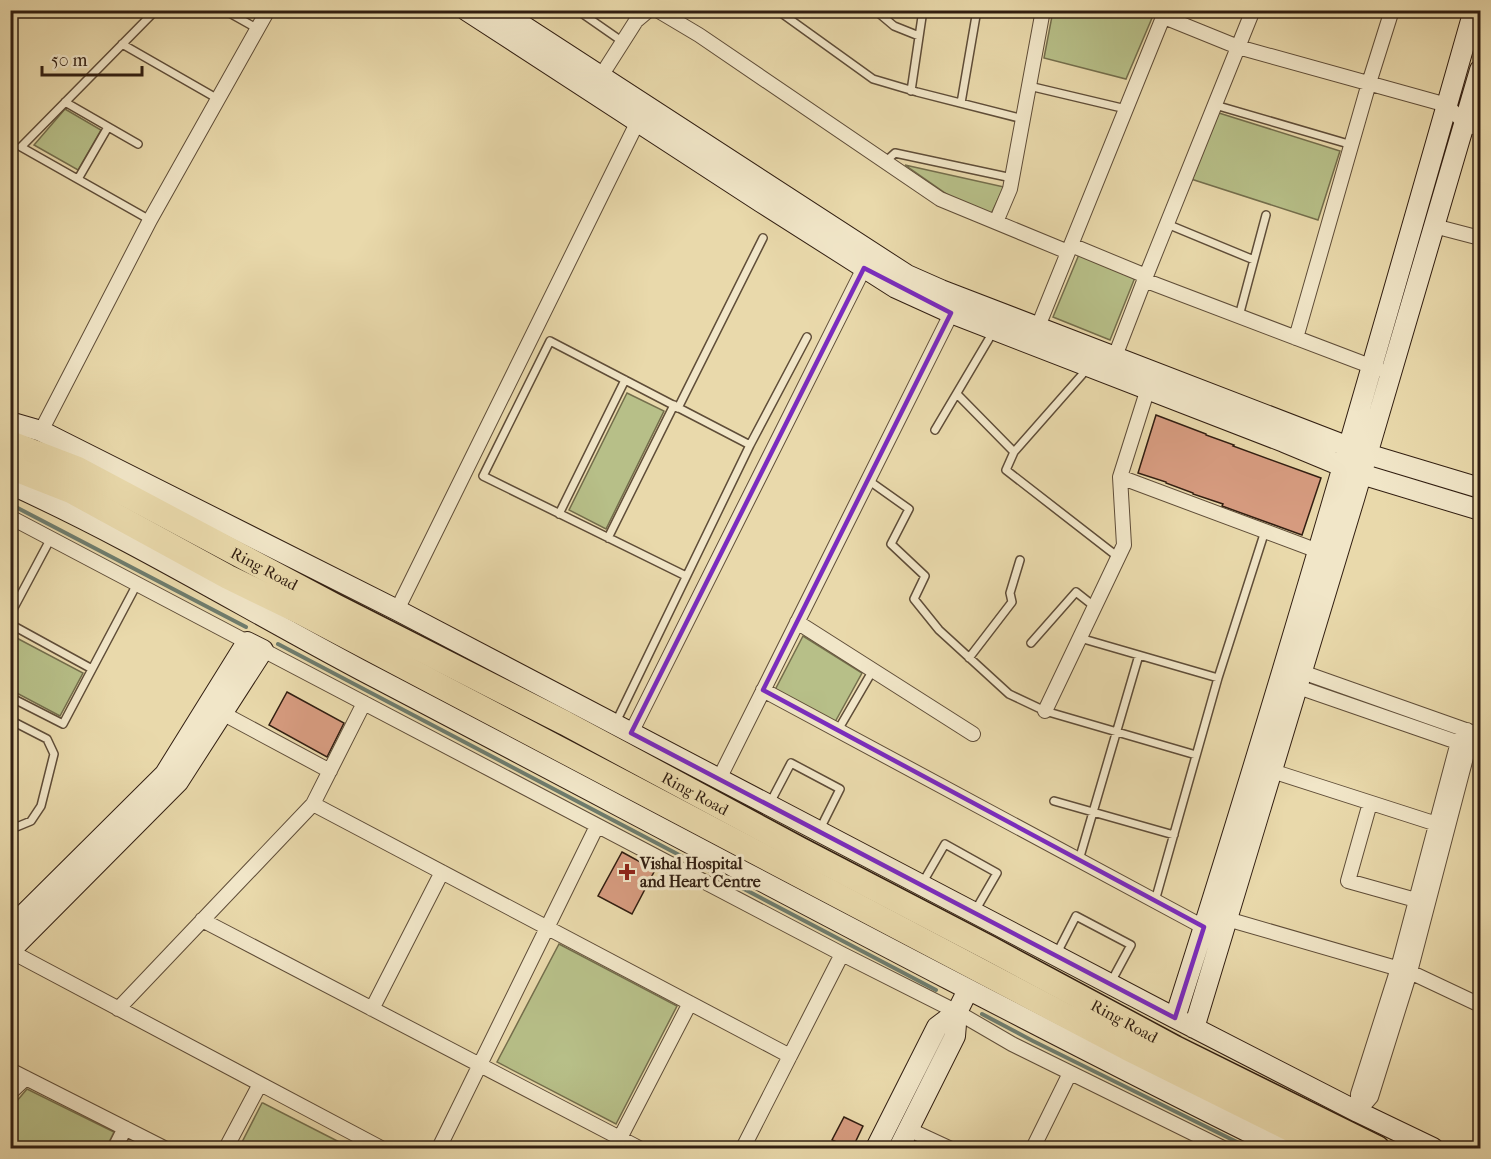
<svg xmlns="http://www.w3.org/2000/svg" width="1491" height="1159" font-family="'IM FELL French Canon',serif">
	<style>
		.green { fill: #b7bf88; stroke: #746e4c; stroke-width: 1.5 }
		.lines { fill: none; stroke-linecap: round; stroke-linejoin: round }
		.stream { stroke: #6e7c6d; stroke-width: 4 }
		.building { fill: #d69b7f; stroke: #311e11; stroke-width: 1.5 }
		.lane-casing { stroke: #5f4d38; stroke-width: 10 }
		.street-casing { stroke: #5f4d38; stroke-width: 16 }
		.secondary-casing { stroke: #311e11; stroke-width: 22 }
		.highway-casing { stroke: #311e11; stroke-width: 27 }
		.lane { stroke: #f1e6c8; stroke-width: 7 }
		.street { stroke: #f1e6c8; stroke-width: 14 }
		.secondary { stroke: #f1e6c8; stroke-width: 20 }
		.highway { stroke: #e9d9ab; stroke-width: 24 }
		.marked { fill: none; stroke: #7b2cbf; stroke-width: 4.5; stroke-linejoin: round }
		.poi-dot { fill: #8f2418; stroke: #f1e6c8; stroke-width: 2 }
		.labels { text-anchor: middle; dominant-baseline: central; stroke-width: 6; stroke-linejoin: round; paint-order: stroke }
		.street-label { font-size: 16px; fill: #311e11; stroke: #f1e6c8 }
		.poi-label { font-size: 16px; font-weight: bold; fill: #311e11; stroke: #f1e6c8; text-anchor: start }
	</style>
	<rect width="100%" height="100%" fill="#e9d9ab"/>
	<filter id="stains"><feTurbulence type="fractalNoise" baseFrequency=".00333" numOctaves="4"/><feColorMatrix values="0 0 0 0 .2 0 0 0 0 .09 0 0 0 0 .02 0 0 0 .5 -.17"/></filter>
	<radialGradient id="worn" r=".72"><stop offset=".6" stop-color="#630" stop-opacity="0"/><stop offset="1" stop-color="#630" stop-opacity=".3"/></radialGradient>
	<path class="green" d="M1053 11V10L1155 11 1126 79 1044 58Z
		M65 109 101 130 78 170 34 145Z
		M1219 113 1340 151 1318 220 1191 179Z
		M905 165 1004 187 991 214 951 197Z
		M1080 252 1136 275 1110 340 1053 317Z
		M627 393 664 411 606 529 569 510Z
		M11 635 83 673 60 716 11 690Z
		M803 636 862 673 835 722 775 690Z
		M559 944 677 1006 616 1124 497 1062Z
		M27 1089 114 1132 106 1148H28L11 1140V1108Z
		M262 1103H263L351 1148H239Z"/>
	<g class="lines">
		<path class="stream" d="M10 504 246 627
			M278 644 936 990
			M982 1014 1033 1041 1249 1148"/>
	</g>
	<path class="building" d="M1156 415 1206 434V435L1234 445 1233 446 1321 478 1302 535 1222 506 1223 504 1193 494V493L1166 483V482L1138 473Z
		M287 692 344 723 327 757 269 725Z
		M622 852 655 870 632 914 598 896Z
		M844 1117 863 1126 852 1149 832 1140Z"/>
	<g class="lines">
		<g class="lane-casing">
			<path id="lane" d="M224 10 258 29
				M577 10 623 42
				M777 10 873 79 917 92 1023 119
				M875 10 894 26 919 36
				M122 44 218 99
				M1029 86 1126 109
				M911 91 923 10
				M65 102 138 144
				M961 103 977 10
				M1215 105 1352 145
				M885 162 895 153 1012 178
				M78 179 108 127
				M150 220 21 147 156 10
				M1167 224 1254 260
				M1239 316 1266 215
				M1088 368 1014 452 1006 470 1118 557
				M957 394 1014 452
				M678 408 763 238
				M935 430 993 332
				M868 480 909 509 891 544 925 576 914 599 939 630 1009 694 1045 711 1196 755
				M559 514 625 380
				M608 538 674 405
				M686 576 483 476 550 341 750 445
				M10 615 51 538
				M10 624 92 669
				M1080 638 1218 678
				M1031 643 1076 592 1095 607
				M969 658 1012 602 1010 593 1020 560
				M10 697 63 724 137 584
				M10 720 47 739 54 754 41 806 31 821 14 828
				M616 722 750 445 807 337
				M838 730 873 670
				M1054 801 1174 835
				M770 803 791 763 840 789 820 829
				M1079 860 1139 655
				M923 882 945 844 997 873 975 911
				M1155 901 1218 678 1265 531
				M1056 955 1076 916 1131 945 1111 982"/>
		</g>
		<g class="street-casing">
			<path id="street" d="M657 10 699 35 940 199 1068 252
				M1164 17 1238 47 1447 105 1465 124 1480 129
				M601 76 636 21 649 10
				M996 222 1010 189 1043 10
				M1434 226 1480 238
				M1071 245 1146 276
				M1144 280 1378 369
				M1035 334 1166 10
				M1296 338 1369 83 1392 10
				M1112 364 1146 276 1253 10
				M41 431 150 220 268 10
				M1120 477 1326 554
				M10 517 247 642
				M397 610 641 115
				M797 622 973 734
				M263 650 842 954 957 1012 1012 1044 1223 1148
				M1302 672 1480 735
				M1298 687 1480 750
				M763 690 1209 930
				M1045 711 1124 545 1120 477 1150 382
				M222 713 330 771
				M631 733 868 260
				M1272 771 1443 826
				M719 779 955 306
				M1370 803 1348 881 1423 902
				M313 804 790 1056
				M1227 919 1410 972 1480 1005
				M202 920 639 1148
				M10 951 381 1148
				M118 1009 313 804 364 703
				M372 1009 442 872
				M10 1070 164 1148
				M10 1093 26 1078
				M1358 1112 1371 1097 1410 972 1469 746 1467 730
				M1358 1112V1094L1398 968 1458 742 1467 730
				M908 1129 949 1148
				M620 1138 690 1003
				M115 1148 125 1128
				M226 1148 260 1084
				M439 1148 597 826
				M743 1148 842 954
				M1033 1148 1070 1073"/>
		</g>
		<g class="secondary-casing">
			<path id="secondary" d="M466 10 761 202 896 288 951 313 1284 442 1361 474 1480 510
				M499 10 907 275 941 290 1367 454 1480 488
				M10 422 41 431 397 610 1175 1018 1358 1112 1433 1148
				M10 484C130 538 244 608 361 670 667 830 971 995 1281 1148
				M10 928 165 774 247 642 263 650 178 782 10 951
				M1175 1018C1282 684 1378 347 1474 10
				M1194 1028 1354 499 1480 70
				M876 1148 937 1027 957 1012
				M899 1148 955 1036 957 1012 968 990"/>
		</g>
		<g class="highway-casing">
			<g id="highway">
				<path id="s1" d="M10 443 78 469 335 606 565 723 799 849 989 948 1175 1048 1377 1148"/>
				<path d="M10 467 71 491 228 577 298 611 1127 1048 1328 1148"/>
			</g>
		</g>
		<use href="#lane" class="lane"/>
		<use href="#street" class="street"/>
		<use href="#secondary" class="secondary"/>
		<use href="#highway" class="highway"/>
	</g>
	<path class="marked" d="M864 268 951 313 763 690 1204 927 1175 1018 631 733Z"/>
	<path class="poi-dot" d="M624 863h6v6h6v6h-6v6h-6v-6h-6v-6h6z"/>
	<g class="labels">
		<g class="street-label">
			<text stroke="none"><textPath href="#s1" startOffset="284">Ring Road</textPath></text>
			<text stroke="none"><textPath href="#s1" startOffset="770">Ring Road</textPath></text>
			<text stroke="none"><textPath href="#s1" startOffset="1256">Ring Road</textPath></text>
		</g>
		<g class="poi-label">
			<text x="640" y="863">Vishal Hospital<tspan x="640" dy="18">and Heart Centre</tspan></text>
		</g>
	</g>
	<rect width="1491" height="1159" fill="none" stroke="#e9d9ab" stroke-width="36"/>
	<rect x="12" y="12" width="1467" height="1135" fill="none" stroke="#311e11" stroke-width="3"/>
	<rect x="18" y="18" width="1455" height="1123" fill="none" stroke="#311e11" stroke-width="1.5"/>
	<path d="M42 66v9h100v-9" fill="none" stroke="#311e11" stroke-width="3"/>
	<text x="51" y="66" font-size="18" fill="#311e11" stroke="#f1e6c8" stroke-width="4.5" paint-order="stroke">50 m</text>
	<rect width="100%" height="100%" filter="url(#stains)"/>
	<rect width="100%" height="100%" fill="url(#worn)"/>
</svg>
